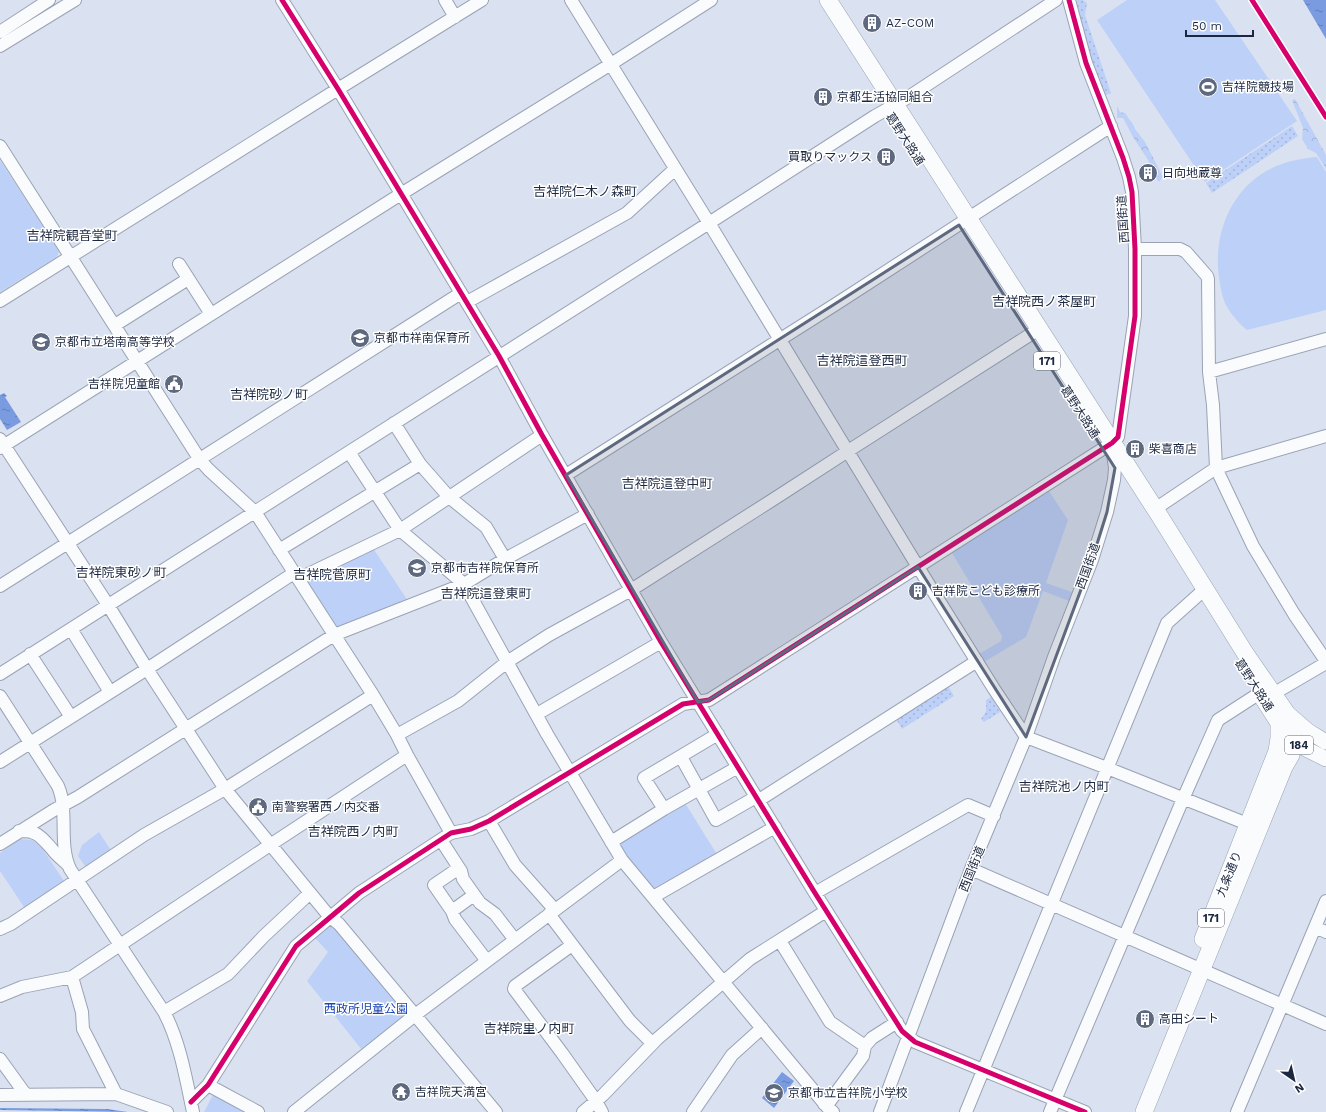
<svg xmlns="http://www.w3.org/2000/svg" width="1326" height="1112" font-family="'Work Sans','Noto Sans JP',sans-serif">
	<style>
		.grass { fill: url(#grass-dots) }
		.forest { fill: url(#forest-crowns) }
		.green { fill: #bdd0f8 }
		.water { fill: url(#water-ripples) }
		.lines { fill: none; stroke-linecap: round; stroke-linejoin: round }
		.minor-casing { stroke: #9aa2b4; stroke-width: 14 }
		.major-casing { stroke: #9aa2b4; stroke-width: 16 }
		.highway-casing { stroke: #9aa2b4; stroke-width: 18 }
		.minor { stroke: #f9fbfd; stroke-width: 12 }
		.major { stroke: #f9fbfd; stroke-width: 15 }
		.highway { stroke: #f9fbfd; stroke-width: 17 }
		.cycleway-casing { stroke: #fff; stroke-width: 8 }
		.cycleway { stroke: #d6006c; stroke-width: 5 }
		.marked { fill: #5e697f; fill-opacity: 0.2; stroke: #5e697f; stroke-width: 3; stroke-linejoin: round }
		.labels { text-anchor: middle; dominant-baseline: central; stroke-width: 3; stroke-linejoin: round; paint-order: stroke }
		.shield { fill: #fff; stroke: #60687b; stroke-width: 1 }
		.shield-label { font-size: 11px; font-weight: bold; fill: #1c2842 }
		.poi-label { font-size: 12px; fill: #1c2842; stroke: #fff; text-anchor: start }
		.street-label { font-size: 12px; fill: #1c2842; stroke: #fff }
		.park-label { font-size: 12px; fill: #1b45b2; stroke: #fff }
		.neighbourhood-label { font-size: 13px; fill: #1c2842; stroke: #fff }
	</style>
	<defs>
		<pattern id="grass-dots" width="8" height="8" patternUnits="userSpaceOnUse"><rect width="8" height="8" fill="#bdd0f8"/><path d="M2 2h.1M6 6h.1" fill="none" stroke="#a2b3d6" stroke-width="1.8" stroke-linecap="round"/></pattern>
		<pattern id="forest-crowns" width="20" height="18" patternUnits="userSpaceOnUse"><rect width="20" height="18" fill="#bdd0f8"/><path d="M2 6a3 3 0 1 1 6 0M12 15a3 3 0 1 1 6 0" fill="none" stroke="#a2b3d6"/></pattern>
		<pattern id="water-ripples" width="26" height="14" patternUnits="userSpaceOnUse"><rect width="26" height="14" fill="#7a9be0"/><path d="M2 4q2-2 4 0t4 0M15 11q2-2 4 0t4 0" fill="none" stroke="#637eb7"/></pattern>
	</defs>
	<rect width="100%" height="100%" fill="#dae2f1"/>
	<path class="grass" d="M1077 0H1083L1087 3 1085 15 1111 93 1103 96 1092 66 1075 2Z
		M1292 126 1298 136 1212 193 1206 183Z
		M948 686 954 696 902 729 896 719Z
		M991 697 1000 712 984 722 981 719 986 712V700Z"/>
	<path class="forest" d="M1295 99 1326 155V169L1316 153 1308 149 1302 139 1303 128 1292 100Z
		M1117 106 1120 112 1125 113 1134 126 1135 129 1145 142 1163 177 1159 182 1155 177 1148 160 1133 137 1123 118H1117Z"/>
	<path class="green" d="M1127 0H1215L1297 121 1205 182 1097 20Z
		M1317 157 1326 172V310L1247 330C1239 324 1232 315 1227 307 1223 300 1221 291 1220 284 1213 247 1223 208 1250 183 1269 165 1293 159 1317 157Z
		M0 160 59 251 57 257 0 292Z
		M1049 491 1068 520 1046 583 1072 592 1069 601 1043 591 1026 637 984 662 979 654 1001 641 1002 636 952 553Z
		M373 548 408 601 339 628 333 625 307 584 309 577Z
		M685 803 718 856 657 889 652 888 617 845 619 840Z
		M99 832 112 852 87 869 78 856 82 845Z
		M20 839 32 840 40 845 64 881 26 910 0 871V853Z
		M329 925H334L406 1011 405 1017 362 1050 307 981 328 952 315 938Z
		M213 1095 245 1112H204Z"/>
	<path class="water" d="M1303 0H1326V39Z
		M4 393 7 396 5 397 21 422 7 430 0 419V395Z
		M782 1072 794 1081 774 1108 762 1098Z
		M0 1108 107 1109 128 1112 0 1110Z"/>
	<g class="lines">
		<g class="minor-casing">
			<path id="minor" d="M282 0 338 89 499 356 542 435 661 642 815 893 902 1031 915 1042 1085 1112
				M445 0 455 17
				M571 0 709 223 918 567 994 689 1026 737 1107 768 1255 827
				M0 32 49 0
				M0 46 75 0
				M0 146 200 460 209 470 255 512 373 695 397 735 407 755 451 833
				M1135 249H1180L1186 252 1207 276 1208 279 1209 372 1213 405 1216 468 1253 546 1294 614 1326 661
				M179 264 211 314
				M0 301 338 89 482 0
				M467 302 627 213 675 169
				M115 325 188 279
				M1209 372 1326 339
				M394 423 420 464 449 497 486 527 505 559
				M0 439 108 605 147 669 225 789 329 916 339 924 496 1112
				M0 448 401 194 611 64 711 0
				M349 452 400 530 464 584 547 734 622 860 828 1108 833 1112
				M566 475 836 304 1111 126
				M1155 509 1216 468 1326 436
				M279 550 420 464
				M298 579 400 530 542 435
				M0 586 461 293
				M71 629 110 692
				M30 654 71 717
				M0 674 709 223 875 116 907 98 1056 0
				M1273 694 1326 663
				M0 696 58 786C69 812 58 843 70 869L164 1012C180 1042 186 1079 193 1112
				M537 714 661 642
				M397 735 458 701 507 662 549 635 631 590 777 497 848 451 1039 329
				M681 757 716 820 756 797
				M0 762 147 669 294 573
				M759 800 977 661
				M664 809 644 778 718 734
				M489 821 515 865 555 910
				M19 831C37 830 41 837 52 849 56 855 63 860 68 865
				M441 840 461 871 463 879 480 903 495 914 515 940
				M611 842 664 809 738 767
				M0 844 54 810 78 797 334 635 464 584 505 559 588 514
				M459 868 434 885 452 911 474 895
				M971 869 1326 1024
				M815 893 968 805 994 816
				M653 897 775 827
				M452 911 455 919 487 961
				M549 914 630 1021 652 1043
				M1315 927 1326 932
				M0 929 11 924 144 835 225 789 373 695
				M780 941 830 1022 865 1046
				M572 945 515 986 514 989 562 1053 596 1101 602 1112
				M72 977 82 1012 83 1029 116 1094
				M0 996 22 987 72 977 270 845 407 755
				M164 1012 228 974 264 936 310 893
				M0 1059 26 1095
				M208 1085 258 1112
				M0 1095 116 1094 167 1112
				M191 1102 208 1085 296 946 359 893 451 833 471 829 489 821 683 704 709 700 1112 443 1118 437 1135 316V249L1132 192 1129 177 1123 158 1086 63 1069 0
				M824 1104 830 1101 863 1056 865 1046 872 1038 897 1022
				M294 1112 415 1015 622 860
				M583 1112 603 1095 657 1039 750 959 826 911
				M693 1112 732 1055 762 1028
				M880 1112 971 869 1026 737 1054 657 1092 560 1107 512 1114 480 1115 468 1112 446
				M966 1112 1167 623 1206 588
				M1050 1112 1183 799 1218 720 1266 689
				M1237 1112 1326 901"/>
		</g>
		<g class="major-casing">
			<path id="major" d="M1285 711 1308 731 1326 742
				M1287 734 1294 743 1326 759"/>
		</g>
		<g class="highway-casing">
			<path id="highway" d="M828 0 1159 515 1245 653 1285 711 1292 728 1294 743 1291 755 1284 767 1144 1112
				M1203 939 1277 751 1279 738V723L1261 695"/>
		</g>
		<use href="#minor" class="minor"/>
		<use href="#major" class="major"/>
		<use href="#highway" class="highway"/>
		<g class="cycleway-casing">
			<path id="cycleway" d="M282 0 338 89 499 356 542 435 661 642 815 893 902 1031 915 1042 1085 1112
				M1252 0 1326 117
				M191 1102 208 1085 296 946 359 893 451 833 471 829 489 821 683 704 709 700 1112 443 1118 437 1135 316V249L1132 192 1129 177 1123 158 1086 63 1069 0"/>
		</g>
		<use href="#cycleway" class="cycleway"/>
	</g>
	<path class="marked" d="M959 225 1115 468 1107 512 1092 560 1026 737 918 567 709 700 698 702 566 475Z"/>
	<defs>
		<g id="building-disc" transform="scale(1)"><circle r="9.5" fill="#5e697f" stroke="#fff"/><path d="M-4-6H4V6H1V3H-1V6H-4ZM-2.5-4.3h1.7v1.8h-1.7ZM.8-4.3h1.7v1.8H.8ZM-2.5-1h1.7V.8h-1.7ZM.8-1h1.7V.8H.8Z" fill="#fff"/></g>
		<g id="stadium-disc" transform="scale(1)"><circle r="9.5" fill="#5e697f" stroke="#fff"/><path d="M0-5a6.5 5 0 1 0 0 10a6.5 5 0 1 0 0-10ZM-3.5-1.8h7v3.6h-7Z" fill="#fff"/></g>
		<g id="school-disc" transform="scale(1)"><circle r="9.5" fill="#5e697f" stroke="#fff"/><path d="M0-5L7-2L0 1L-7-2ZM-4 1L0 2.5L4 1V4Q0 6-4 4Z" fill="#fff"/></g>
		<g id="civic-disc" transform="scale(1)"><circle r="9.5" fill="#5e697f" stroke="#fff"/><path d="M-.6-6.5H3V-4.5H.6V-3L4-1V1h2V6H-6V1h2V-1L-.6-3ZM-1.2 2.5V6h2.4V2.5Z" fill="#fff"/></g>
		<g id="temple-disc" transform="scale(1)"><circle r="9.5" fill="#5e697f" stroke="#fff"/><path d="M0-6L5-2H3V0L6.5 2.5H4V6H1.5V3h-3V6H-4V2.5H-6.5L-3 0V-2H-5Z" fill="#fff"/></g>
	</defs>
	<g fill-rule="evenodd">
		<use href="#building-disc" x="872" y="23"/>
		<use href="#stadium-disc" x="1208" y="87"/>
		<use href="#building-disc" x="823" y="97"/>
		<use href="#building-disc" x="886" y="157"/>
		<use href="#building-disc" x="1148" y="173"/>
		<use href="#school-disc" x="360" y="338"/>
		<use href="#school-disc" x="41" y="342"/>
		<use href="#civic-disc" x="174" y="384"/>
		<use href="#building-disc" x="1135" y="449"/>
		<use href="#school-disc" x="417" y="568"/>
		<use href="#building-disc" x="918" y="591"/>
		<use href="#civic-disc" x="258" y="807"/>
		<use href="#building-disc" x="1145" y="1019"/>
		<use href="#temple-disc" x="401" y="1092"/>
		<use href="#school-disc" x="774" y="1093"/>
	</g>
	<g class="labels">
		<g class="shield">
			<rect x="1034" y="352" width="26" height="18" rx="3"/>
			<rect x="1285" y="736" width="28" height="18" rx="3"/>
			<rect x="1198" y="909" width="26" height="18" rx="3"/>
		</g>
		<g class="shield-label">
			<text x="1047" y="361">171</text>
			<text x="1299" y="745">184</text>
			<text x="1211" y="918">171</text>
		</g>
		<g class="poi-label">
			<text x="886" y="23">AZ-COM</text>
			<text x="1222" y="87">吉祥院競技場</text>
			<text x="837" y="97">京都生活協同組合</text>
			<text x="872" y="157" text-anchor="end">買取りマックス</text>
			<text x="1162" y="173">日向地蔵尊</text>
			<text x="374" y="338">京都市祥南保育所</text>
			<text x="55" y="342">京都市立塔南高等学校</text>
			<text x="160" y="384" text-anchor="end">吉祥院児童館</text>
			<text x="1149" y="449">柴喜商店</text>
			<text x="431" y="568">京都市吉祥院保育所</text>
			<text x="932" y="591">吉祥院こども診療所</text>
			<text x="272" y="807">南警察署西ノ内交番</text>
			<text x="1159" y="1019">高田シート</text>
			<text x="415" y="1092">吉祥院天満宮</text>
			<text x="788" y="1093">京都市立吉祥院小学校</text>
		</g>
		<g class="street-label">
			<text transform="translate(905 139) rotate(57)">葛野大路通</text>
			<text transform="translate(1123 219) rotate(-94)">西国街道</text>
			<text transform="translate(1080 412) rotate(57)">葛野大路通</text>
			<text transform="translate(1088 566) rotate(-70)">西国街道</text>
			<text transform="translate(1254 685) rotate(57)">葛野大路通</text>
			<text transform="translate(972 869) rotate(-68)">西国街道</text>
			<text transform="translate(1229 874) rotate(-68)">九条通り</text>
		</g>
		<g class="park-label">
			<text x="366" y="1009">西政所児童公園</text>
		</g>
		<g class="neighbourhood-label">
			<text x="585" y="191">吉祥院仁木ノ森町</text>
			<text x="72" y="235">吉祥院観音堂町</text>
			<text x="1044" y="301">吉祥院西ノ茶屋町</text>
			<text x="862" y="360">吉祥院這登西町</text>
			<text x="269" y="394">吉祥院砂ノ町</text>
			<text x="667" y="483">吉祥院這登中町</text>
			<text x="121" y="572">吉祥院東砂ノ町</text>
			<text x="332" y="574">吉祥院菅原町</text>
			<text x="486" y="593">吉祥院這登東町</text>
			<text x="1064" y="786">吉祥院池ノ内町</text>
			<text x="353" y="831">吉祥院西ノ内町</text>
			<text x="529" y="1028">吉祥院里ノ内町</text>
		</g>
	</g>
	<g transform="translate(1294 1080) rotate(146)" stroke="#ffffff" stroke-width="3" paint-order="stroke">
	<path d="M0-3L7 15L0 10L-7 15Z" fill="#1c2842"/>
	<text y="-6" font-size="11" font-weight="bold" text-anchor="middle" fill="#1c2842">N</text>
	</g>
	<path d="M1186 30v6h67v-6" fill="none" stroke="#1c2842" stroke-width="2"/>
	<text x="1192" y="30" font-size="12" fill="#1c2842" stroke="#ffffff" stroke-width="3" paint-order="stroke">50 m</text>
</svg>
